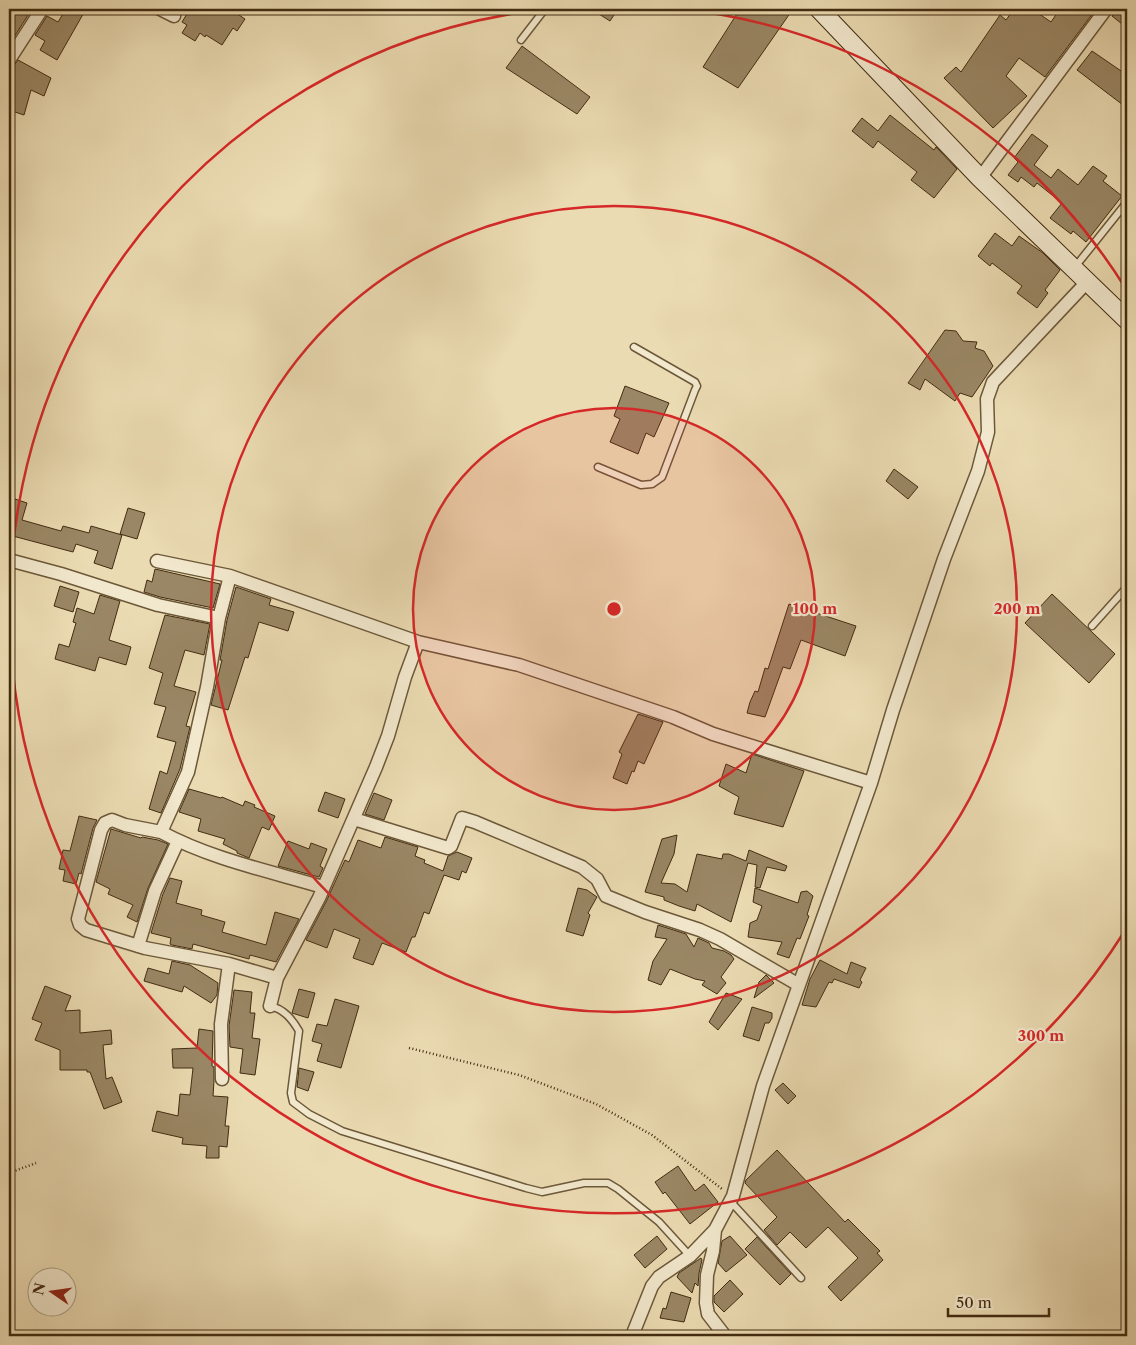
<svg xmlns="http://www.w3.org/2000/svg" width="1136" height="1345" font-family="'Libre Caslon Text',serif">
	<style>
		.building { fill: #9a8765; stroke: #422c11 }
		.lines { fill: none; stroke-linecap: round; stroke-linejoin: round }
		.service-casing { stroke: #6c5839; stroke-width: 9 }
		.minor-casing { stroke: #6c5839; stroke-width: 15 }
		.secondary-casing { stroke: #422c11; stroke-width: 20 }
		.path { stroke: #422c11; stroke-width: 2.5; stroke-dasharray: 1 2.5; stroke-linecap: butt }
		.service { stroke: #f2e8cd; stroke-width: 6 }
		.minor { stroke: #f2e8cd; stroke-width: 12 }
		.secondary { stroke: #f2e8cd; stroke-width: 18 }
		.ring { fill: none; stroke: #d62828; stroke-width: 2.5 }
		.centre { fill: #d62828; stroke: #f2e8cd; stroke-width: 2.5 }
		.ring-label { font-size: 15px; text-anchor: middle; font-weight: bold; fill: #d62828; stroke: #f2e8cd; stroke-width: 4.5; stroke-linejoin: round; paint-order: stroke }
	</style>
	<rect width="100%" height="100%" fill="#ebdbb2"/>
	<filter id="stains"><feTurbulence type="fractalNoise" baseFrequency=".004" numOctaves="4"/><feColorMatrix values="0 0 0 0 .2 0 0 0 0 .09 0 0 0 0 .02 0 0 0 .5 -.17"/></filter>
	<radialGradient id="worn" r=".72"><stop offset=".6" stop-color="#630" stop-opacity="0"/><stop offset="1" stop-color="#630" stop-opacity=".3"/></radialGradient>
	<path class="building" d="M13 9H25L30 12 9 45V17Z
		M66 9H86L57 60 40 50 45 41 35 35 47 16 58 22Z
		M190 9H239L236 13 245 19 237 31 233 28 222 45 206 35 205 37 200 33 195 41 182 33 187 25 182 22Z
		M591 9H618L610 21Z
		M740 9H793L738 88 703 67Z
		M1014 9H1032L1051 22 1060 9H1096L1045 77 1019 58 1006 76 1027 96 993 128 944 78 956 67 961 72 1000 15 1006 20Z
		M1118 9H1127V28L1112 16Z
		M522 46 590 97 577 114 506 68Z
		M1092 51 1127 75V108L1077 70Z
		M18 60 51 78 44 96 31 90 24 115 9 110V68L13 67Z
		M890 115 934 150 936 147 957 169 934 198 911 180 917 172 878 141 873 148 852 131 862 118 878 131Z
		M1032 134 1048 146 1034 165 1051 178 1058 169 1078 185 1093 166 1107 176 1103 181 1122 196 1086 242 1073 231 1071 234 1050 218 1062 203 1037 183 1034 187 1021 177 1018 182 1008 175 1018 162 1014 158Z
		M995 233 1012 246 1019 236 1043 253 1060 270 1045 290 1048 293 1037 308 1017 293 1022 286 992 263 990 266 978 256Z
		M945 330 956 331 963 341 977 342 975 348 984 351 993 366 972 397 960 393 955 401 925 379 920 390 908 383Z
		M625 386 669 403 654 437 646 433 638 454 610 442 620 419 614 416Z
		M894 469 918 487 908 499 886 481Z
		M9 497 27 503 22 520 61 531 63 526 89 533 91 526 122 535 112 569 94 563 98 551 76 544 73 552 9 535Z
		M128 508 145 513 137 539 120 534Z
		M155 569 220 584 213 608 160 597 144 592 147 580 152 582Z
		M60 586 79 592 73 612 54 606Z
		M236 587 271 599 269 605 294 612 288 631 259 622 248 658 245 657 228 710 211 705 222 660H220L227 620Z
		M1052 594 1115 654 1089 683 1025 623Z
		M100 595 120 601 109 640 131 647 126 665 99 657 95 671 55 659 59 644 69 647 76 623 73 622 77 608 94 614Z
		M789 604 856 626 845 656 801 640 790 669 783 667 765 717 747 713 750 702 755 691 758 692 765 668 768 669Z
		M165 615 210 624 204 655 185 650 174 686 196 692 186 726 190 727 180 769 161 813 149 809 160 771 167 774 176 742 157 737 166 707 154 704 163 673 149 668Z
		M638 714 663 722 644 764 638 761 634 772 632 771 627 784 613 778 622 754 619 752Z
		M752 754 804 771 783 827 734 814 739 797 719 786 726 764 746 773Z
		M189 789 221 798 222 797 243 806 245 801 255 805 254 807 275 816 269 830 262 827 249 858 237 853V851L223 844 225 839 198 831 201 819 179 812Z
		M325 792 345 799 338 818 318 811Z
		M374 793 392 800 384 820 365 814Z
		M79 816 97 820 93 828 81 874 79 873 76 884 63 881 65 870 59 869 63 850 70 851Z
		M111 829 141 838 142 837 158 840 168 844 148 888 137 922 127 917 133 905 108 894 110 889 96 882Z
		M677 835 674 854 661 883 675 884 687 892 697 854 722 859 723 854H729L746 861 749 850 787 866 785 871 767 867 760 888 755 887 757 865 748 863 731 922 697 904 695 911 679 906 664 900V897L645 892 662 839Z
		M385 837 418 847 415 856 425 860 424 863 443 871 448 856 457 852 472 858 466 873 462 871 459 880 444 875 429 914 424 912 415 937H412L406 952 382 943 373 965 353 958 360 939 334 929 327 948 306 940 326 902 345 860 349 862 358 840 381 848Z
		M288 841 309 849 311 843 327 849 320 866 323 868 319 877 278 866Z
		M170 878 182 881 176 903 202 910 201 915 225 922 222 932 266 945 275 912 299 919 276 962 250 955 249 959 193 944 192 949 172 945 170 944 171 938 151 933 163 894Z
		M578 888 587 890 597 897 588 913 590 915 583 936 566 931Z
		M755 888 798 903 801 892 807 891 813 896 807 915 809 916 800 939 797 938 789 958 777 954 782 942 748 937 750 923 757 920 762 906 753 902Z
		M658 925 686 934 694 947 698 938 709 943 712 948 724 951 731 955 734 959 721 977 726 983 717 994 702 985 705 981 695 979 670 969 661 985 648 980 653 961 667 939 655 937Z
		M820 960 847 974 851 962 866 968 860 980 862 982 859 988 834 979 832 983 829 982 816 1007 802 1005 810 979Z
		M172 961 190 965 218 983 217 995 211 1003 184 986 182 992 144 981 148 968 169 974Z
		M766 975 774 983 754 998 759 982Z
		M45 986 71 996 65 1011 80 1010V1033L111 1030 112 1044 103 1045 106 1079 112 1077 122 1102 104 1109 90 1072H87V1070H60V1050L35 1040 42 1023 32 1019Z
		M299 989 315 993 308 1018 292 1013Z
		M234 990 252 992 250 1013H255L252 1038 260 1039 255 1075 240 1073 243 1049 230 1047 229 1026Z
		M726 993 742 999 718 1030 709 1022Z
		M335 999 359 1006 341 1068 317 1061 322 1044 312 1041 317 1024 327 1026Z
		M752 1007 772 1013V1018L769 1023H765L759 1041 743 1036Z
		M199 1029 213 1031 212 1066 214 1067V1081L213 1096 228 1097 225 1126H229L227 1147 219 1146V1158H206L207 1146 182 1144 183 1138 152 1131 157 1111 178 1116 180 1094 190 1095 193 1068H173L172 1049 197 1048Z
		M299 1068 314 1072 308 1091 297 1087Z
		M783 1083 796 1096 788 1104 775 1090Z
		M777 1150 845 1222 848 1219 880 1251 877 1253 883 1260 841 1301 828 1287 858 1258 828 1227 806 1248 790 1232 777 1245 764 1230 777 1217 745 1183 746 1180Z
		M678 1166 695 1191 704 1184 718 1202 690 1224 665 1192 663 1194 655 1182Z
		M657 1236 667 1249 645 1268 634 1255Z
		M730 1236 747 1255 726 1272 718 1263 722 1241Z
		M757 1237 791 1274 780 1285 745 1249Z
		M701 1258 702 1260 699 1273 698 1286 695 1283 692 1293 677 1277 679 1273Z
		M730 1280 743 1294 724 1312 714 1302V1296Z
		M671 1292 691 1298 684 1322 660 1318 663 1308 666 1309Z"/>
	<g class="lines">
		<g class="service-casing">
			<path id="service" d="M521 40 545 9
				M1075 267 1127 202
				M598 467 641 485 652 484 662 477 695 390 697 386 695 382 634 347
				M1092 626 1127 587
				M270 1006C284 1009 292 1019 299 1031L291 1093 293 1102 309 1114 342 1131 526 1188 542 1192 584 1183H608L618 1189 659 1222 690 1256
				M731 1202 801 1278"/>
		</g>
		<g class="minor-casing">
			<path id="minor" d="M160 9 174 16
				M9 60 42 9
				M980 178 1106 9
				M9 560 61 574 158 605 219 618 230 576 418 642 519 665 673 717 713 734 871 783
				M157 561 230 576
				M219 618 207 687 188 772 161 832C211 859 269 871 323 887
				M354 819 448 848 451 846 462 818 475 822 582 867 597 879 606 896 645 912 700 930 720 939 799 985
				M161 832 125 825 112 820 105 823 101 830 78 919 80 925 86 930 145 948 229 964 277 978
				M138 946 155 891 178 841
				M270 1006 277 978 319 898 376 767 388 736 405 677 418 642
				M222 1079 221 1024 229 964
				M715 1230 713 1251 707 1275 706 1303 708 1314 725 1336
				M632 1336 652 1286 659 1277 690 1256 715 1230 733 1196 763 1086 871 783 893 710 944 559 978 471 988 432 987 399 993 382 1087 282"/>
		</g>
		<g class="secondary-casing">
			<path id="secondary" d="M819 9 980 178 1127 320"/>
		</g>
		<path class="path" d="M409 1048 519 1075 596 1104 652 1135 722 1189
			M9 1173 36 1163"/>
		<use href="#service" class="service"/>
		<use href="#minor" class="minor"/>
		<use href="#secondary" class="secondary"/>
	</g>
	<circle cx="614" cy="609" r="201" fill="#d62828" fill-opacity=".12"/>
	<g class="ring">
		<circle cx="614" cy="609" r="201"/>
		<circle cx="614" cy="609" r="403"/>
		<path d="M1126 929A604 604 0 1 1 546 9M682 9A604 604 0 0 1 1126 289"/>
	</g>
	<circle cx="614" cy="609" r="8" class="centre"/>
	<g class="ring-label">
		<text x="815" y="614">100 m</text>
		<text x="1017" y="614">200 m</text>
		<text x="1041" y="1041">300 m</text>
	</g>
	<rect width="1136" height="1345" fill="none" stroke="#ebdbb2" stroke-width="30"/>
	<rect x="10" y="10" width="1116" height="1325" fill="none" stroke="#422c11" stroke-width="2.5"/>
	<rect x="15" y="15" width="1106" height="1315" fill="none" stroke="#422c11"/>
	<g transform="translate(52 1292) rotate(283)"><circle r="24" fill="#f2e8cd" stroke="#ac9d82"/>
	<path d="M0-4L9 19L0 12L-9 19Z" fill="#8f2418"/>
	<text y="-8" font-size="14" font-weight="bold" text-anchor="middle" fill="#422c11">N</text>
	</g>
	<path d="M948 1308v8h101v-8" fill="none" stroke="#422c11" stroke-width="2.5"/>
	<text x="956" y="1308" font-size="15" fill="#422c11" stroke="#f2e8cd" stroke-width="4" paint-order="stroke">50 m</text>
	<rect width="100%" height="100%" filter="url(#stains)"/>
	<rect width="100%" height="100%" fill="url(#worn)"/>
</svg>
